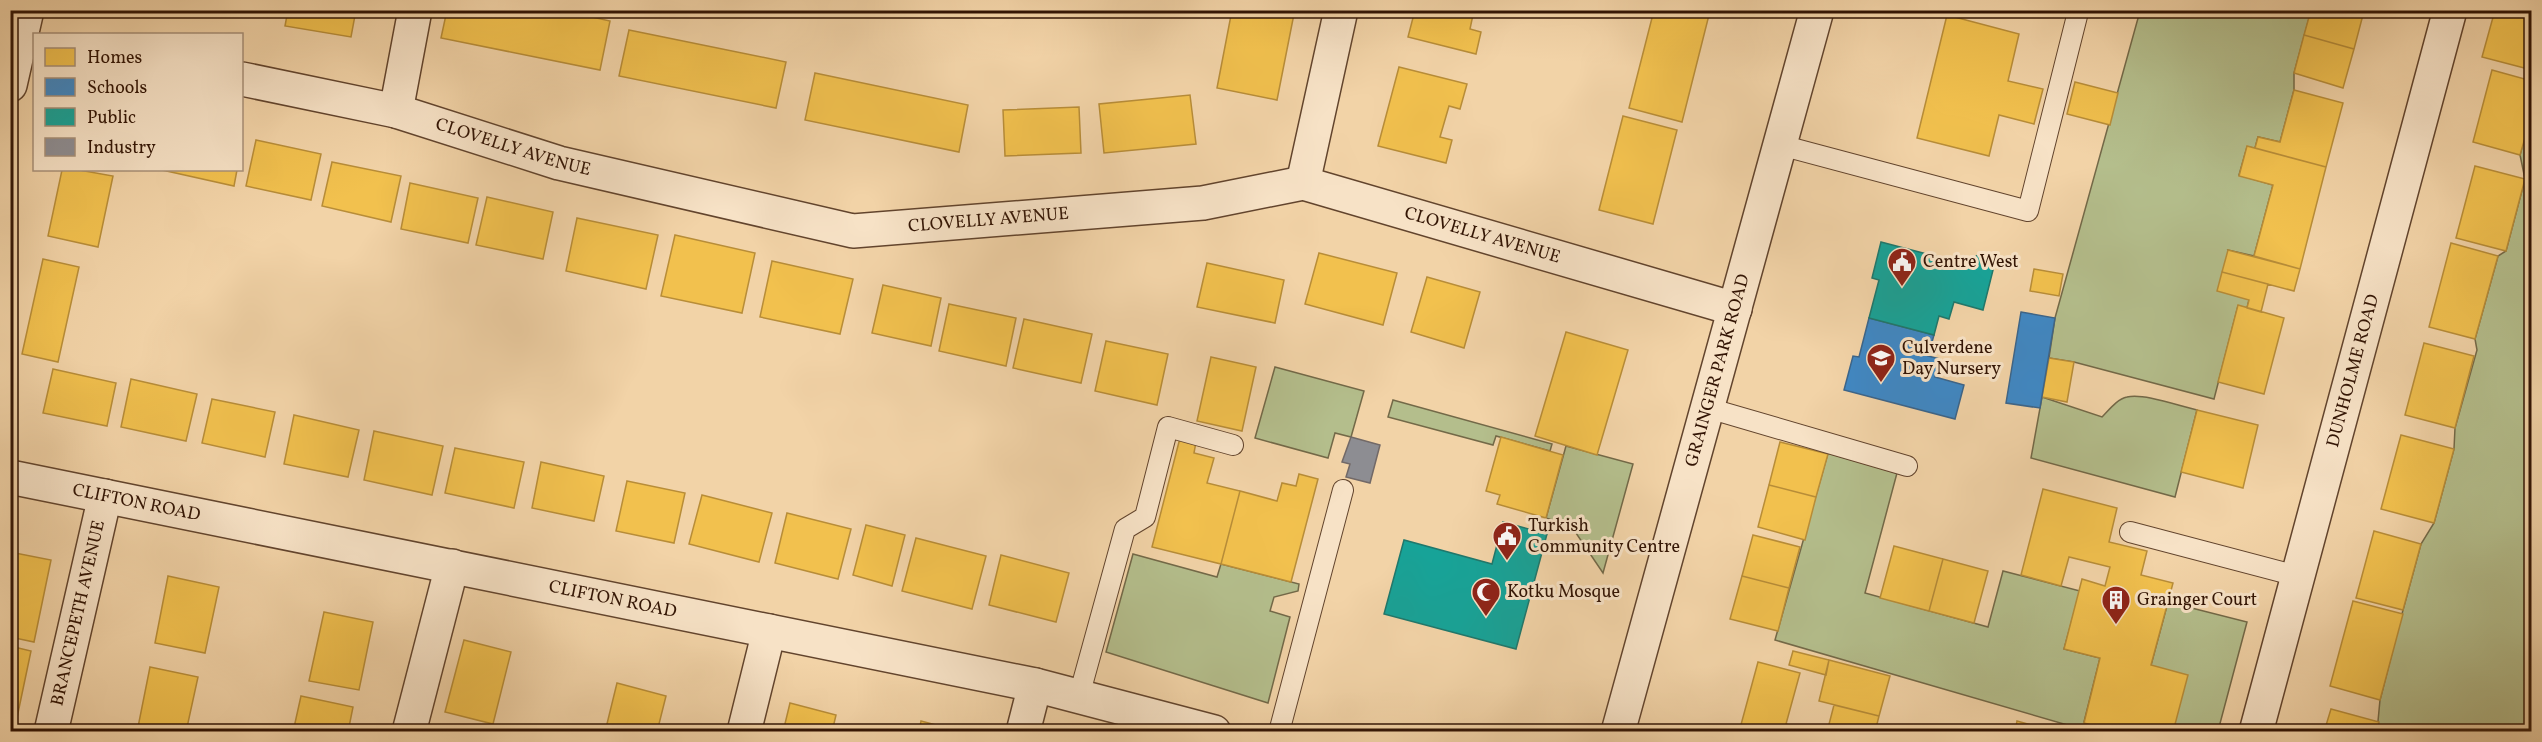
<svg xmlns="http://www.w3.org/2000/svg" width="2542" height="742" font-family="Vollkorn,serif">
	<style>
		.green { fill: #b4be8c; stroke: #736948; stroke-width: 1.5 }
		.homes { fill: #f2c14e; stroke: #b88d38; stroke-width: 1.5 }
		.schools { fill: #3f88c5; stroke: #3b658b; stroke-width: 1.5 }
		.public { fill: #17a398; stroke: #1f786c; stroke-width: 1.5 }
		.industry { fill: #8d8d92; stroke: #726967; stroke-width: 1.5 }
		.lines { fill: none; stroke-linecap: round; stroke-linejoin: round }
		.lane-casing { stroke: #62442d; stroke-width: 22 }
		.street-casing { stroke: #62442d; stroke-width: 36 }
		.lane { stroke: #f7e2c6; stroke-width: 20 }
		.street { stroke: #f7e2c6; stroke-width: 33 }
		.labels { text-anchor: middle; dominant-baseline: central; stroke-width: 6; stroke-linejoin: round; paint-order: stroke }
		.street-label { font-size: 18px; fill: #321404; stroke: #f7e2c6 }
		.poi-label { font-size: 18px; fill: #321404; stroke: #f7e2c6; text-anchor: start }
	</style>
	<rect width="100%" height="100%" fill="#f2d3a7"/>
	<filter id="stains"><feTurbulence type="fractalNoise" baseFrequency=".00333" numOctaves="4"/><feColorMatrix values="0 0 0 0 .2 0 0 0 0 .09 0 0 0 0 .02 0 0 0 .5 -.17"/></filter>
	<radialGradient id="worn" r=".72"><stop offset=".6" stop-color="#630" stop-opacity="0"/><stop offset="1" stop-color="#630" stop-opacity=".3"/></radialGradient>
	<path class="green" d="M2140 11H2311L2294 73V90L2280 142 2258 137 2255 148 2247 147 2239 175 2273 185 2254 256 2228 250 2249 300 2247 308 2238 306 2214 399 2074 362 2049 358 2055 318Z
		M2531 114V731L2377 732 2380 700 2403 610 2421 544 2434 523 2454 449 2455 428 2477 350 2475 339 2498 256 2506 251 2525 179 2520 155Z
		M1275 367 1364 391 1351 437 1335 433 1328 458 1255 438Z
		M2042 397 2102 417C2109 410 2117 399 2127 397 2144 393 2179 406 2197 410L2175 497 2031 458Z
		M1393 400 1552 444 1550 451 1496 436 1493 445 1388 417Z
		M1566 446 1633 464 1603 573 1576 533 1565 524 1546 518Z
		M1828 453 1897 473 1865 593 1988 627 2003 571 2080 591 2064 649 2100 658 2084 722 2117 731H2088L1775 640Z
		M1133 554 1217 577 1221 564 1299 584 1298 591 1274 597 1270 611 1290 617 1268 703 1106 652Z
		M2168 602 2247 622 2218 731H2173L2151 665Z"/>
	<path class="homes" d="M288 10H356L351 37 285 26Z
		M447 10H561L610 21 600 70 441 38Z
		M1232 10H1279L1294 14 1277 100 1217 88Z
		M1415 10H1474L1470 29 1481 32 1476 54 1408 37Z
		M1654 10 1710 11 1682 122 1629 108Z
		M2311 10 2364 11 2354 49 2304 35Z
		M2495 10H2532V70L2482 57Z
		M1947 15 2019 34 2008 81 2043 89 2034 124 1999 115 1989 156 1917 138Z
		M629 30 786 62 776 108 619 76Z
		M2304 35 2354 49 2343 88 2294 73Z
		M1399 67 1467 84 1460 109 1449 106 1440 137 1452 140 1446 163 1378 146Z
		M2492 70 2532 81V114L2520 155 2473 142Z
		M815 73 968 105 959 152 805 120Z
		M2075 82 2118 93 2110 125 2067 114Z
		M2294 90 2343 103 2326 167 2255 148 2258 137 2280 142Z
		M1190 95 1196 144 1104 153 1099 104Z
		M1079 107 1081 153 1005 156 1003 110Z
		M1623 116 1677 130 1653 224 1599 210Z
		M256 140 321 154 311 200 246 186Z
		M2247 146 2326 167 2300 269 2254 256 2273 185 2239 176Z
		M332 162 401 176 391 222 322 206Z
		M2475 166 2525 179 2506 251 2456 238Z
		M62 170H79L113 176 98 247 48 236Z
		M162 170H237L234 186Z
		M410 183 478 198 468 243 401 229Z
		M487 197 553 212 543 259 476 245Z
		M577 218 658 235 646 289 566 271Z
		M675 235 755 253 742 313 661 296Z
		M2451 243 2498 256 2475 339 2429 327Z
		M2228 250 2300 269 2294 291 2222 272Z
		M1319 253 1397 273 1383 325 1305 304Z
		M43 259 79 267 58 362 22 354Z
		M772 261 853 279 840 334 760 317Z
		M1207 263 1284 280 1275 323 1197 307Z
		M2034 269 2063 274 2059 296 2030 291Z
		M2222 272 2268 284 2261 312 2247 308 2249 300 2217 291Z
		M1427 277 1480 292 1464 348 1411 332Z
		M883 285 941 298 931 346 872 333Z
		M949 304 1016 318 1006 366 939 351Z
		M2238 305 2284 318 2264 394 2218 382Z
		M1024 319 1092 334 1081 383 1013 368Z
		M1566 332 1628 350 1597 455 1535 436Z
		M1106 341 1168 354 1157 405 1095 391Z
		M2424 343 2474 356 2455 428 2405 415Z
		M1211 357 1256 367 1242 431 1197 421Z
		M2049 358 2074 362 2067 402 2042 397Z
		M53 369 116 383 107 426 43 413Z
		M131 379 197 394 186 441 121 427Z
		M212 399 275 412 265 457 202 443Z
		M2197 410 2258 425 2243 488 2181 472Z
		M294 415 359 430 348 477 284 464Z
		M374 431 443 446 432 495 364 480Z
		M2401 435 2454 449 2434 523 2381 509Z
		M1501 437 1563 455 1546 518 1497 504 1500 495 1486 491Z
		M1180 438 1196 442 1194 453 1214 458 1207 483 1240 491 1221 564 1152 547Z
		M1780 442 1828 454 1816 497 1769 485Z
		M455 448 524 462 514 508 445 493Z
		M541 462 604 476 594 521 532 508Z
		M1299 474 1318 479 1291 582 1221 564 1240 491 1277 501 1282 483 1296 486Z
		M627 481 685 493 674 543 616 531Z
		M1769 485 1816 497 1805 540 1758 527Z
		M2043 489 2117 508 2109 542 2147 551 2141 575 2173 583 2151 665 2188 675 2173 732H2117L2084 723 2100 658 2064 649 2082 579 2105 586 2110 567 2069 557 2061 586 2021 575Z
		M702 495 772 513 759 562 689 544Z
		M787 513 851 529 838 579 775 563Z
		M866 525 905 535 892 586 853 575Z
		M2374 531 2421 544 2403 610 2356 598Z
		M1753 535 1800 547 1789 588 1742 576Z
		M916 538 986 556 972 609 902 591Z
		M1894 546 1943 559 1929 611 1880 598Z
		M10 552 51 560 34 642 10 637Z
		M1001 555 1069 573 1056 622 989 605Z
		M1943 559 1988 571 1974 623 1929 611Z
		M168 576 219 587 205 653 155 643Z
		M1742 576 1789 588 1778 631 1730 619Z
		M2353 601 2403 614 2380 700 2330 686Z
		M324 612 373 622 359 690 309 681Z
		M464 640 511 652 493 724 445 712Z
		M10 646 31 651 14 732 10 731Z
		M1793 651 1829 660 1826 675 1789 665Z
		M1829 660 1890 676 1879 716 1819 701Z
		M1758 662 1800 673 1786 724 1815 732H1739Z
		M150 667 198 677 186 732H137Z
		M617 683 666 696 657 732H605Z
		M301 696 353 707 348 732H293Z
		M790 703 836 715 832 732H783Z
		M1834 705 1879 716 1875 732H1827Z
		M2331 709 2379 722 2377 732H2324Z
		M921 721 955 730V732H919Z
		M2017 721 2052 731 2054 732H2015Z"/>
	<path class="schools" d="M2021 312 2055 318 2040 408 2006 403Z
		M1869 318 1934 335 1928 356 1940 359 1935 377 1964 385 1955 419 1844 390 1853 356 1859 357Z"/>
	<path class="public" d="M1881 242 1969 265 1970 260 1978 255 1990 258 1994 266 1983 310 1954 302 1949 319 1939 316 1934 335 1869 318 1879 280 1872 278Z
		M1503 522 1547 534 1516 649 1384 614 1404 540 1492 564Z"/>
	<path class="industry" d="M1351 437 1380 445 1370 483 1346 477 1350 464 1342 462Z"/>
	<g class="lines">
		<g class="lane-casing">
			<path id="lane" d="M1780 145 2028 211 2078 12 2074 10
				M1708 408 1907 466
				M2130 532 2297 576
				M1079 696 1125 529 1145 517 1168 427 1233 445
				M1279 732 1343 490"/>
		</g>
		<g class="street-casing">
			<g id="street">
				<path id="s1" d="M242 79 396 111 559 163 853 231 1203 203 1303 183 1735 309"/>
				<path d="M10 85 27 10"/>
				<path d="M396 111 415 10"/>
				<path d="M1303 183 1341 10"/>
				<path id="s2" d="M10 477 1035 685 1214 732"/>
				<path id="s3" d="M51 732 105 496"/>
				<path d="M409 732 452 566"/>
				<path d="M744 732 769 631"/>
				<path d="M1023 732 1035 685"/>
				<path id="s4" d="M1618 732 1817 10"/>
				<path id="s5" d="M2256 732 2450 10"/>
			</g>
		</g>
		<use href="#lane" class="lane"/>
		<use href="#street" class="street"/>
	</g>
	<defs>
		<g id="civic-pin" transform="scale(1.5)"><path d="M0 17L-7.5 6A9.5 9.5 0 1 1 7.5 6Z" fill="#8f2418" stroke="#f7e2c6"/><path d="M-.6-6.5H3V-4.5H.6V-3L4-1V1h2V6H-6V1h2V-1L-.6-3ZM-1.2 2.5V6h2.4V2.5Z" fill="#fff"/></g>
		<g id="school-pin" transform="scale(1.5)"><path d="M0 17L-7.5 6A9.5 9.5 0 1 1 7.5 6Z" fill="#8f2418" stroke="#f7e2c6"/><path d="M0-5L7-2L0 1L-7-2ZM-4 1L0 2.5L4 1V4Q0 6-4 4Z" fill="#fff"/></g>
		<g id="mosque-pin" transform="scale(1.5)"><path d="M0 17L-7.5 6A9.5 9.5 0 1 1 7.5 6Z" fill="#8f2418" stroke="#f7e2c6"/><path d="M3.5-4.9A6 6 0 1 0 3.5 4.9A5 5 0 1 1 3.5-4.9Z" fill="#fff"/></g>
		<g id="building-pin" transform="scale(1.5)"><path d="M0 17L-7.5 6A9.5 9.5 0 1 1 7.5 6Z" fill="#8f2418" stroke="#f7e2c6"/><path d="M-4-6H4V6H1V3H-1V6H-4ZM-2.5-4.3h1.7v1.8h-1.7ZM.8-4.3h1.7v1.8H.8ZM-2.5-1h1.7V.8h-1.7ZM.8-1h1.7V.8H.8Z" fill="#fff"/></g>
	</defs>
	<g fill-rule="evenodd">
		<use href="#civic-pin" x="1902" y="262"/>
		<use href="#school-pin" x="1881" y="358"/>
		<use href="#civic-pin" x="1507" y="536"/>
		<use href="#mosque-pin" x="1486" y="592"/>
		<use href="#building-pin" x="2116" y="600"/>
	</g>
	<g class="labels">
		<g class="street-label">
			<text stroke="none"><textPath href="#s1" startOffset="280">CLOVELLY AVENUE</textPath></text>
			<text stroke="none"><textPath href="#s1" startOffset="766">CLOVELLY AVENUE</textPath></text>
			<text stroke="none"><textPath href="#s1" startOffset="1270">CLOVELLY AVENUE</textPath></text>
			<text stroke="none"><textPath href="#s4" startOffset="375">GRAINGER PARK ROAD</textPath></text>
			<text stroke="none"><textPath href="#s5" startOffset="374">DUNHOLME ROAD</textPath></text>
			<text stroke="none"><textPath href="#s2" startOffset="129">CLIFTON ROAD</textPath></text>
			<text stroke="none"><textPath href="#s2" startOffset="615">CLIFTON ROAD</textPath></text>
			<text stroke="none"><textPath href="#s3" startOffset="122">BRANCEPETH AVENUE</textPath></text>
		</g>
		<g class="poi-label">
			<text x="1923" y="262">Centre West</text>
			<text x="1902" y="348">Culverdene<tspan x="1902" dy="21">Day Nursery</tspan></text>
			<text x="1528" y="526">Turkish<tspan x="1528" dy="21">Community Centre</tspan></text>
			<text x="1507" y="592">Kotku Mosque</text>
			<text x="2137" y="600">Grainger Court</text>
		</g>
	</g>
	<rect width="2542" height="742" fill="none" stroke="#f2d3a7" stroke-width="36"/>
	<rect x="12" y="12" width="2518" height="718" fill="none" stroke="#321404" stroke-width="3"/>
	<rect x="18" y="18" width="2506" height="706" fill="none" stroke="#321404" stroke-width="1.5"/>
	<rect x="33" y="33" width="210" height="138" fill="#f7e2c6" stroke="#a89078" stroke-width="1.5"/>
	<rect x="45" y="48" width="30" height="18" fill="#f2c14e" stroke="#a89078" stroke-width="1.5"/>
	<text x="87" y="63" font-size="18" fill="#321404">Homes</text>
	<rect x="45" y="78" width="30" height="18" fill="#3f88c5" stroke="#a89078" stroke-width="1.5"/>
	<text x="87" y="93" font-size="18" fill="#321404">Schools</text>
	<rect x="45" y="108" width="30" height="18" fill="#17a398" stroke="#a89078" stroke-width="1.5"/>
	<text x="87" y="123" font-size="18" fill="#321404">Public</text>
	<rect x="45" y="138" width="30" height="18" fill="#8d8d92" stroke="#a89078" stroke-width="1.5"/>
	<text x="87" y="153" font-size="18" fill="#321404">Industry</text>
	<rect width="100%" height="100%" filter="url(#stains)"/>
	<rect width="100%" height="100%" fill="url(#worn)"/>
</svg>
